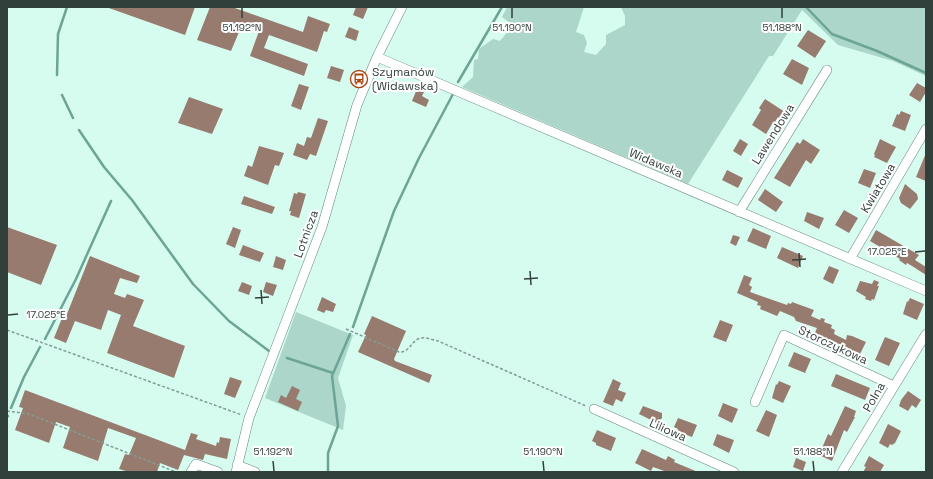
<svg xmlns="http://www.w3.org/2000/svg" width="933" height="479" font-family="'Space Grotesk',sans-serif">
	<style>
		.green { fill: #abd6c9 }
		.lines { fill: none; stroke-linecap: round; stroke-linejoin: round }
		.stream { stroke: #6ca595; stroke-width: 2.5 }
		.building { fill: #987b6f }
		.minor-casing { stroke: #68897f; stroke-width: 10 }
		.path { stroke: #839c94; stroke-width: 1.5; stroke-dasharray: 3 2; stroke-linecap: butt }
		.minor { stroke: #fff; stroke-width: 9 }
		.ticks { fill: none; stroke: #32403c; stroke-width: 1.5 }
		.labels { text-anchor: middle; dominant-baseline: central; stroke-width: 4; stroke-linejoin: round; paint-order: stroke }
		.poi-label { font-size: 12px; fill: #32403c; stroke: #fefefe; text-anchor: start }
		.street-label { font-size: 12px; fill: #32403c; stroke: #fefefe }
		.ticks-label { font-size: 10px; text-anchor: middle; fill: #32403c; stroke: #fefefe; stroke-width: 4; stroke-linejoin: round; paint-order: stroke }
	</style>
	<rect width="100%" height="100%" fill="#d6fbef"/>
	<path class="green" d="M507 7H584L576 32 584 35 587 43 584 52 596 55 606 44V35L625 25V16L621 7H926V76L893 61 838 45 802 10 773 56H769L688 184 462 87 473 77 474 60 478 59 479 49 493 39 500 41 513 25 502 17Z
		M296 312 353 335 338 378 346 406 343 430 265 398Z"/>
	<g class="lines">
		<path class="stream" d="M806 7 832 34 877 51 926 73
			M57 75 58 34 67 7
			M458 82 502 7
			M62 95 73 118
			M79 130 104 167 132 200 193 284 229 321 269 351
			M353 327 394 211 419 158 453 94
			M45 339 76 279 111 201
			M287 358 333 373
			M11 408 24 377 40 347
			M7 417 8 416
			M328 472V453L338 426 332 376 350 334"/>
	</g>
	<path class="building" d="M106 7H195L185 35Z
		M210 7H232L303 32 308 16 330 24 327 32 324 31 317 52 269 35 264 48 308 64 304 76 250 56 259 31 242 25 231 51 197 40Z
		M356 7H368L363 19 353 15Z
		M349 27 359 31 356 41 345 37Z
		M808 30 826 41 815 58 797 46Z
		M792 59 809 68 802 85 783 74Z
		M331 66 344 70 340 82 327 78Z
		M917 83 926 88V92L920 102 909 95Z
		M299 84 309 87 301 110 291 106Z
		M417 89 424 92 422 96 429 100 426 107 412 101Z
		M189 97 223 109 212 134 178 123Z
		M765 99 785 112 780 119 778 117 773 125 772 124 766 134 752 125 761 110 759 108Z
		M901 111 911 115 905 131 892 126 897 114 899 115Z
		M318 118 328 121 316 156 310 154 307 160 293 155 297 143 304 146 307 137 311 138Z
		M740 139 748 144 741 156 733 151Z
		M803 139 820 150 811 164 806 160 790 187 774 178 797 142 800 144Z
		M880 139 896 147 887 163 874 157 875 155 874 154Z
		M259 146 284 153 279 166 275 165 268 185 244 176 248 165 252 167Z
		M926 153V181L916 177Z
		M864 169 876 173 870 188 858 183Z
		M727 170 743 178 738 188 722 180Z
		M905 184 917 194 918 199 910 209 901 203 899 198Z
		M765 189 783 202 776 212 758 200Z
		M298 192 306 194 299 218 290 215 291 211H289L294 193 297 194Z
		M244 196 275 207 272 214 241 204Z
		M844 210 858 218 849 233 835 225Z
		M807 212 824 218 819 229 804 221Z
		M7 227 57 245 41 285 7 272Z
		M233 227 241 230 235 248 226 244Z
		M753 228 771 236 766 249 747 241Z
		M876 230 919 255 915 260 926 267V275L912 266 907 263 906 265 899 260 900 259 870 241Z
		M733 235 740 237 736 246 730 243Z
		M243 245 264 253 260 262 239 255Z
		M782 247 803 256 798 268 777 258Z
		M90 256 140 276 137 283 120 278 114 294 125 298 127 294 144 300 133 326 185 346 174 378 107 353 121 315 108 310 101 330 75 321 66 343 54 338 62 318 65 319Z
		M276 256 286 260 283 270 273 267Z
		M829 266 839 270 833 284 823 279Z
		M744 275 752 278 749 285 752 287 750 292 787 305 788 303 791 304 792 302 814 310 811 316 820 320 821 318 825 319 824 322 832 325 831 328 835 330 834 334 846 340 847 335 852 336 866 342 860 354 814 335 817 328 796 321 794 317 780 311 777 316 760 309 761 306 757 305 758 302 737 293Z
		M874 280 879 282 877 286H879L874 300 872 299 871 301 865 299 866 297 856 291 860 281 872 284Z
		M242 282 252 286 249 295 238 291Z
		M266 282 277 285 273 296 263 292Z
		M322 297 336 304 333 312 326 310 324 313 317 310Z
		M910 298 924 304 917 320 903 314 907 301 908 302Z
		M372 316 406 331 394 359 395 361 432 375 429 383 358 352 366 335 364 334Z
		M720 320 733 325 726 342 713 337Z
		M885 337 900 343 889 366 875 360Z
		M794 352 811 359 805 373 788 366Z
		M836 374 870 388 865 400 831 386Z
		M230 377 242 381 235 398 224 394Z
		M613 379 621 383 618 390 626 393 622 402 616 399 613 406 603 402Z
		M779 381 791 386 783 403 772 398 776 384 777 385Z
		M292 386 300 390 296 399 302 402 298 411 278 402 281 395 286 398Z
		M25 390 185 450 191 433 198 435 196 439 216 446 217 442 219 443 220 437 231 439 227 459 205 454 203 460 184 455 178 470 160 463 157 472H129L119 469 125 454 129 455 136 438 108 428 98 461 63 448 70 427 56 422 49 443 15 430 23 408 19 407Z
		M908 391 921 400 916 408 912 405 908 411 899 406 901 400Z
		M723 403 738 409 732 423 718 416Z
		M643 406 662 413V418L657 423 639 414Z
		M845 406 856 411 854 417H855L847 432 844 430 832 461 819 455 828 434 831 436Z
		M766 410 777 415 769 437 756 431Z
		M678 418 697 425 692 437 677 431 678 429 674 427Z
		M888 424 901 431 895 443 892 445 890 444 888 448 879 443Z
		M597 430 616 438 611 451 596 445V443L592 441Z
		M717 434 734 440 729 453 713 445Z
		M642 449 666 460 668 456 675 460 674 462 698 472H667L653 467 651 471 635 463Z
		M869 456 884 465 880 472H863L866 467 864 466Z
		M796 458 806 462 803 471 793 467Z"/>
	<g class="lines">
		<g class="minor-casing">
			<path id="minor" d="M377 57 926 291
				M739 212 827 70
				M850 259 926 129
				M755 402 784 335 894 386
				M594 409 734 472
				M237 465 255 472
				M191 472 196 464 218 472
				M236 472 249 418 322 227 357 105 377 57 402 7
				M842 472 926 334"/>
		</g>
		<path class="path" d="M346 329 399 352C410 353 411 340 421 338 426 337 433 340 438 341L586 406
			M7 330 242 415
			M7 411 29 414 176 472"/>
		<use href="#minor" class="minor"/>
	</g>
	<path class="ticks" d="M242 8V18M512 8V18M782 8V18M915 252 925 251M799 253 800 267M792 260 806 259M530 271 531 285M524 279 538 278M261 290 262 304M255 298 269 297M8 315 18 314M273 461 274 471M543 461 544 471M813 461 814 471"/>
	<defs>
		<g id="bus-ring" transform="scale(0.9)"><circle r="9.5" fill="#fefefe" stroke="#a94511" stroke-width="1.5"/><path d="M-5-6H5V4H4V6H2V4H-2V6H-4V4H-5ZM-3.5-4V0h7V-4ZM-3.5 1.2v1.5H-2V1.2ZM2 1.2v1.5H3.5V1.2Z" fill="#a94511"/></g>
	</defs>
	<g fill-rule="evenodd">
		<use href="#bus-ring" x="359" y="79"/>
	</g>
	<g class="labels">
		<g class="poi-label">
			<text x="372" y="72">Szymanów<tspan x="372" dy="14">(Widawska)</tspan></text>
		</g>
		<g class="street-label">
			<text transform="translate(773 134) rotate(-58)">Lawendowa</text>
			<text transform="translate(656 163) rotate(23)">Widawska</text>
			<text transform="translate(878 188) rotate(-59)">Kwiatowa</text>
			<text transform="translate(306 234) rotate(-70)">Lotnicza</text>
			<text transform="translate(833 345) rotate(25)">Storczykowa</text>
			<text transform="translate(874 397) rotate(-60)">Polna</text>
			<text transform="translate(668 430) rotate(24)">Liliowa</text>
		</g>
	</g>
	<g class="ticks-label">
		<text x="242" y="31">51.192°N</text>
		<text x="512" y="31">51.190°N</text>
		<text x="782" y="31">51.188°N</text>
		<text x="887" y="255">17.025°E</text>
		<text x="46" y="318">17.025°E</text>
		<text x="273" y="455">51.192°N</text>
		<text x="543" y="455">51.190°N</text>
		<text x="813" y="455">51.188°N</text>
	</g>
	<rect width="933" height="479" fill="none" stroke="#32403c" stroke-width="16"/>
</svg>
